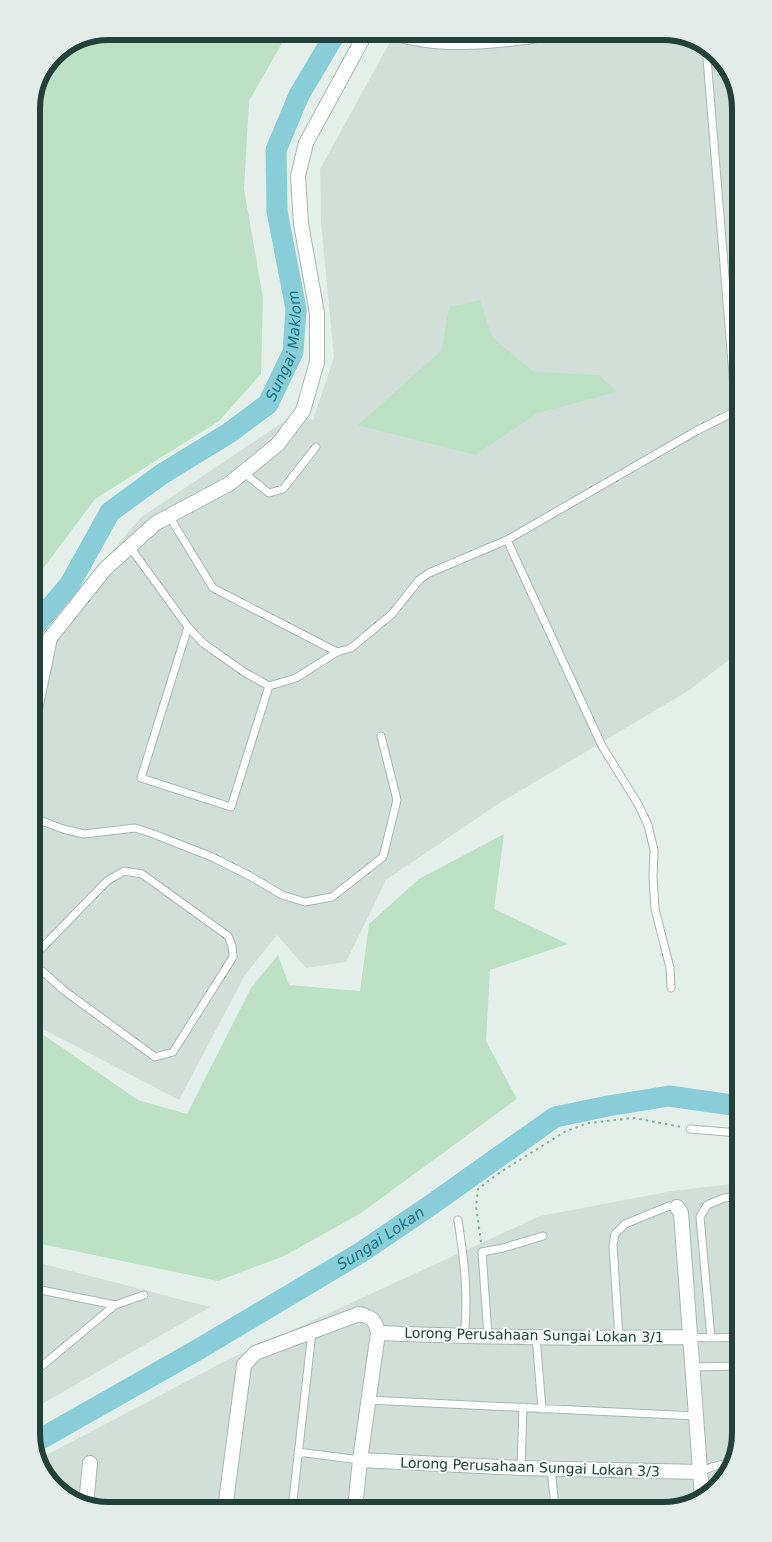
<svg xmlns="http://www.w3.org/2000/svg" width="772" height="1542" font-family="'DejaVu Sans',sans-serif">
	<style>
		.built { fill: #d2dfd9 }
		.green { fill: #bce1c5 }
		.lines { fill: none; stroke-linecap: round; stroke-linejoin: round }
		.river { stroke: #88cdd8; stroke-width: 21 }
		.lane-casing { stroke: #a6b8b1; stroke-width: 9 }
		.street-casing { stroke: #a6b8b1; stroke-width: 16 }
		.path { stroke: #82b5a4; stroke-width: 2; stroke-dasharray: 2.5 4; stroke-linecap: butt }
		.lane { stroke: #fff; stroke-width: 7 }
		.street { stroke: #fff; stroke-width: 14 }
		.labels { text-anchor: middle; dominant-baseline: central; stroke-width: 4; stroke-linejoin: round; paint-order: stroke }
		.street-label { font-size: 14px; fill: #224239; stroke: #f5fbf8 }
		.water-label { font-size: 15px; font-style: italic; fill: #167484; stroke: #f5fbf8 }
		.rim { fill: none; stroke: #224239; stroke-width: 6 }
	</style>
	<rect width="100%" height="100%" fill="#e4efea"/>
	<path class="built" d="M396 31H668L710 47 735 80 737 654 688 691 498 804 386 880 346 962 306 968 277 935 245 975 179 1100 35 1025 34 681 43 634 140 518 295 414 313 420 334 357 321 223 320 169Z
		M740 1183 741 1433 727 1476 692 1505 104 1511 66 1497 37 1462V1460L231 1358 540 1216 672 1191Z
		M36 1262 210 1307 37 1407Z"/>
	<path class="green" d="M109 31H289L249 101 244 189 263 298 261 374 219 421 95 499 33 582 31 104 54 54Z
		M480 300 492 337 534 372 599 375 617 392 538 413 475 455 358 425 442 350 449 307Z
		M504 834 494 909 568 944 490 970 486 1041 517 1099 361 1213 284 1256 218 1281 36 1243 35 1029 138 1100 187 1114 251 988 278 955 289 985 360 991 369 924 419 879Z"/>
	<g class="lines">
		<g class="river">
			<path id="s1" d="M34 627 70 584 110 512 162 474 229 433 268 404 293 352 296 309 277 211 276 150 299 95 337 31"/>
			<path id="s2" d="M37 1441 199 1349 360 1253 428 1207 555 1117 608 1106 669 1096 739 1106"/>
		</g>
		<g class="lane-casing">
			<path id="lane" d="M373 31C395 38 418 44 441 45 488 48 536 39 582 31
				M706 46 736 411
				M243 472 269 493 283 489 316 447
				M169 516 213 588 337 652 351 648 392 614 419 580 429 573 507 540 696 431 736 411
				M507 540 602 746 638 804 648 825 654 850 653 877 655 909 670 968 671 988
				M130 547 188 627 203 643 244 672 269 686 231 807 141 778 188 627
				M269 686 296 678 337 652
				M34 818 63 829 84 834 135 828 151 833 212 857 250 876 282 895 305 902 332 897 383 857 397 800 381 736
				M35 955 107 881 124 871 142 874 228 936 232 946 233 957 173 1052 155 1057 66 992 35 965
				M690 1129 739 1133
				M458 1220C464 1259 469 1297 464 1336
				M36 1289 115 1305 144 1295
				M488 1336 482 1252 503 1248 543 1236
				M536 1337 542 1409
				M690 1337 711 1338 740 1337
				M619 1338 613 1245 615 1234 625 1224 669 1206 677 1207
				M711 1338 700 1217 707 1205 724 1198 740 1196
				M692 1367 740 1366
				M37 1370 115 1305
				M368 1400 696 1416
				M298 1452 360 1460
				M521 1468 523 1407
				M551 1469 555 1506
				M700 1472 712 1467 732 1462
				M292 1509 312 1332"/>
		</g>
		<g class="street-casing">
			<path id="street" d="M34 714 50 638 105 569 156 523 229 484 278 444 303 411 317 362V313L301 224 298 176 306 143 367 31
				M677 1207 681 1213 702 1497
				M378 1333C482 1337 586 1339 690 1337
				M360 1460 521 1468 700 1472
				M86 1504 90 1463
				M225 1509 244 1365 255 1353 359 1314C373 1318 375 1319 378 1333L360 1460 355 1508"/>
		</g>
		<path class="path" d="M481 1242 476 1206 478 1189 499 1173 566 1131 589 1123 634 1118 682 1127"/>
		<use href="#lane" class="lane"/>
		<use href="#street" class="street"/>
	</g>
	<g class="labels">
		<g class="street-label">
			<text transform="translate(534 1335) rotate(1)">Lorong Perusahaan Sungai Lokan 3/1</text>
			<text transform="translate(530 1467) rotate(2)">Lorong Perusahaan Sungai Lokan 3/3</text>
		</g>
		<g class="water-label">
			<text stroke="none"><textPath href="#s1" startOffset="392">Sungai Maklom</textPath></text>
			<text stroke="none"><textPath href="#s2" startOffset="399">Sungai Lokan</textPath></text>
		</g>
	</g>
	<path d="M0 0H772V1542H0ZM109 40H663A69 69 0 0 1 732 109V1433A69 69 0 0 1 663 1502H109A69 69 0 0 1 40 1433V109A69 69 0 0 1 109 40Z" fill="#e4ece9" fill-rule="evenodd"/>
	<path class="rim" d="M109 40H663A69 69 0 0 1 732 109V1433A69 69 0 0 1 663 1502H109A69 69 0 0 1 40 1433V109A69 69 0 0 1 109 40Z"/>
</svg>
